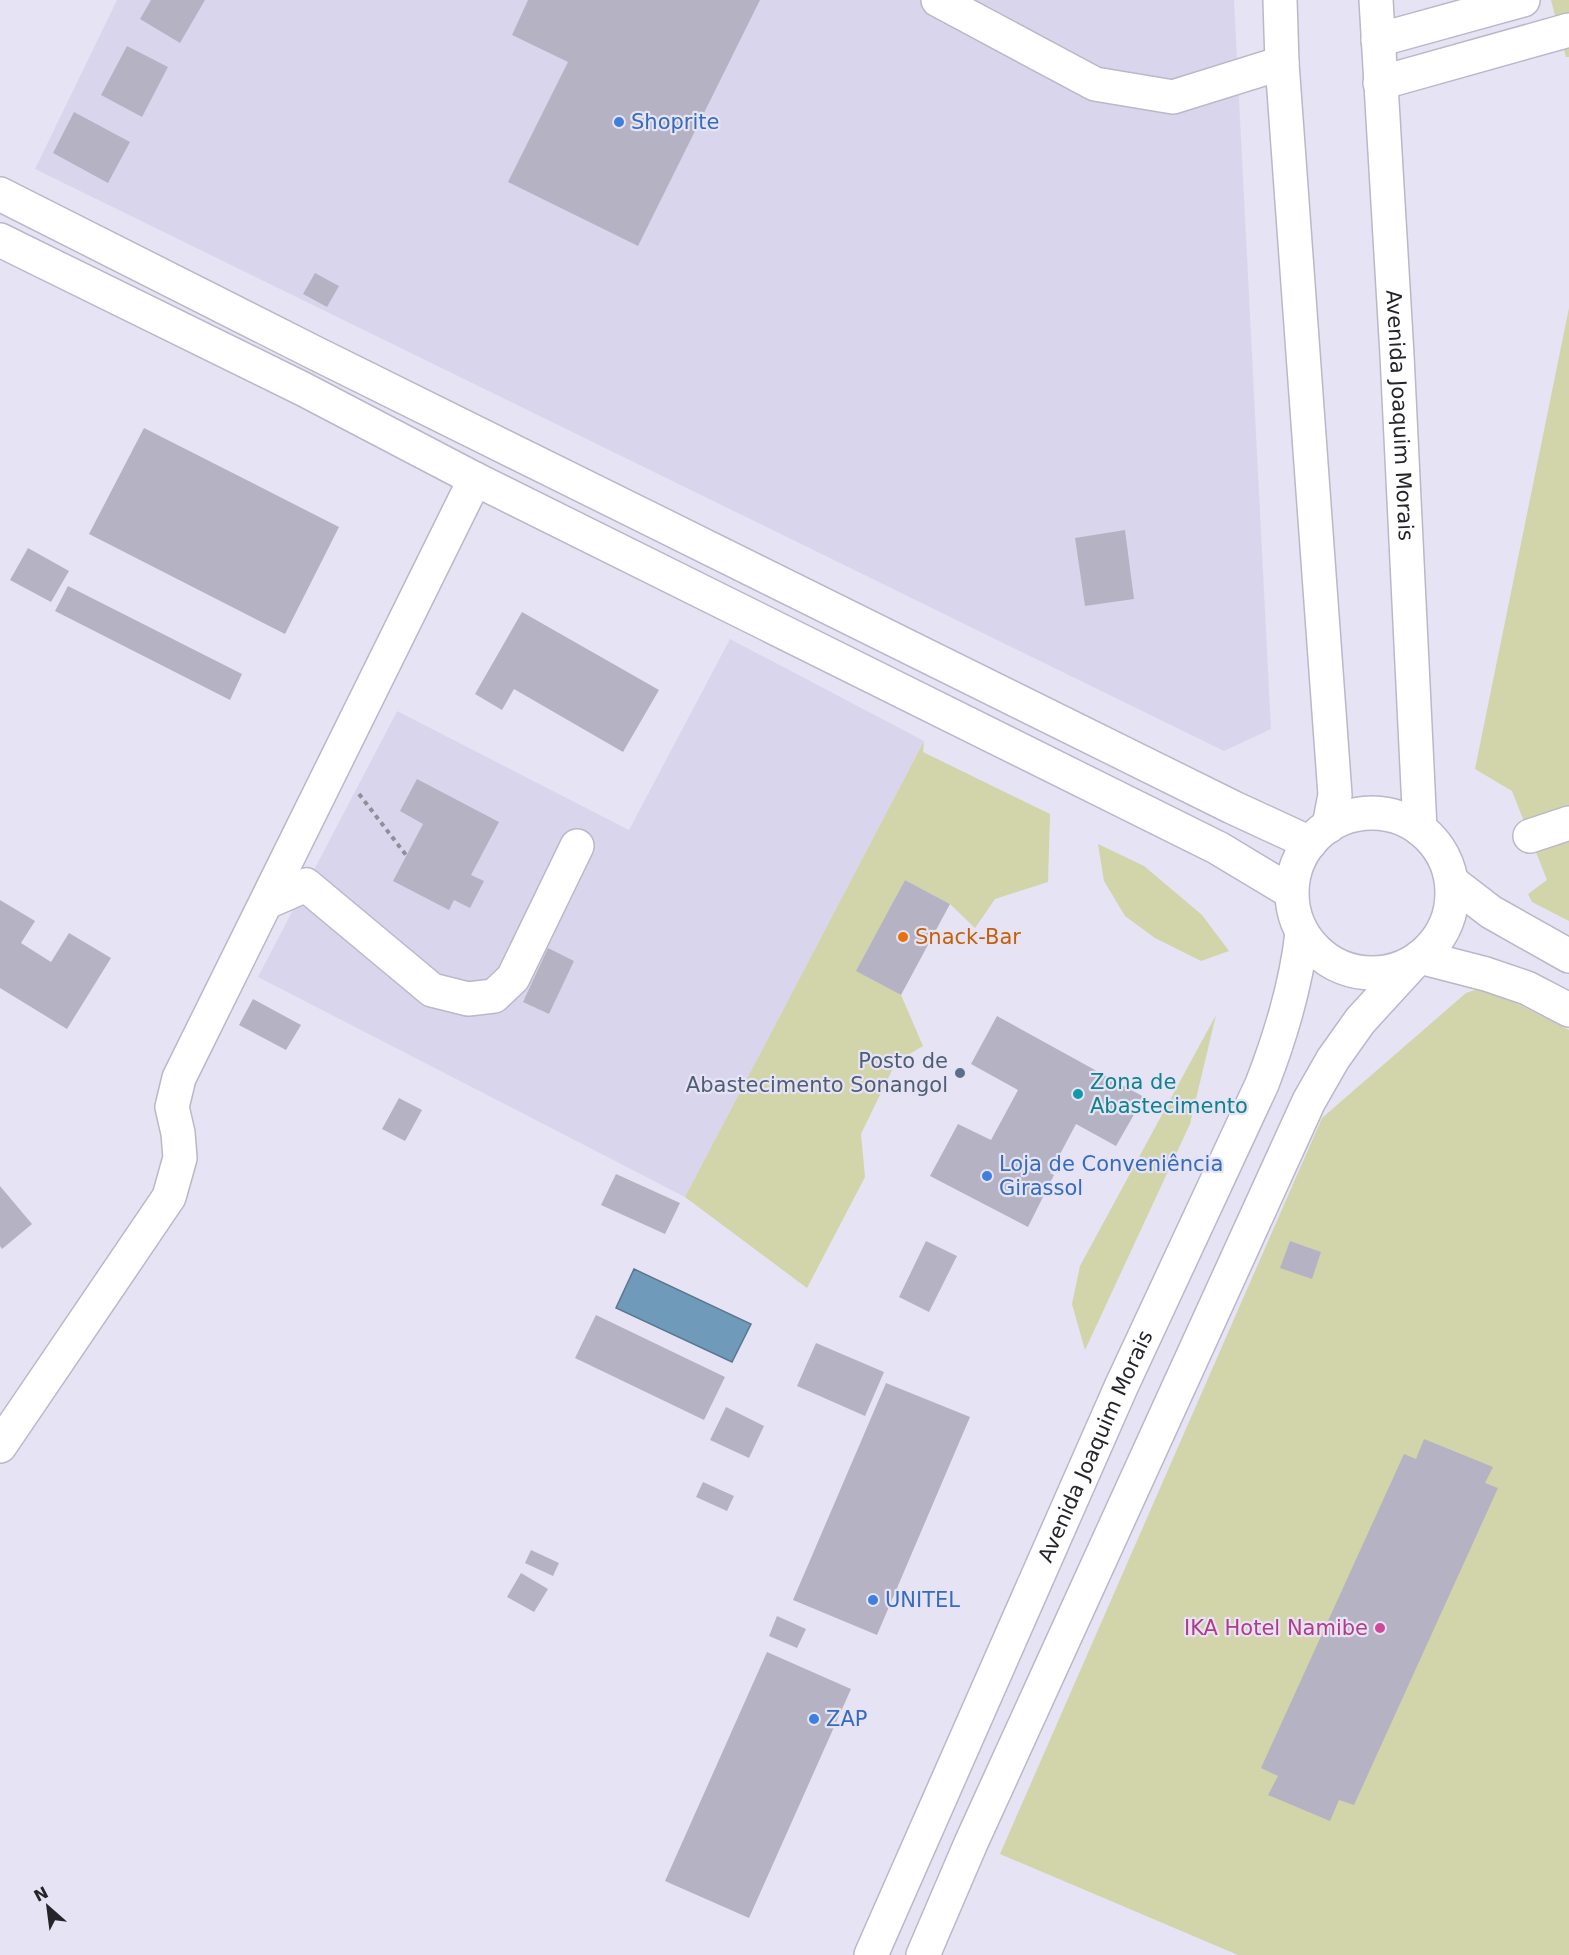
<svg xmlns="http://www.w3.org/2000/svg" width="1569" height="1955" font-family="'DejaVu Sans',sans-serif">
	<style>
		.built { fill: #d9d5ed }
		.green { fill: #d2d4aa }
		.water { fill: #709aba; stroke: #5a778f; stroke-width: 1.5 }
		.building { fill: #b5b3c3 }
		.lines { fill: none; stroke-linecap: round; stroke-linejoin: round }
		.minor-casing { stroke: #bab8c8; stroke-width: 36 }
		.path { stroke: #908e9a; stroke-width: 4; stroke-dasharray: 4.5 4.5; stroke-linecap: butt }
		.minor { stroke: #fff; stroke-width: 33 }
		.shop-dot { fill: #3f7fe0; stroke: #e6e3f4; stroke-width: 2 }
		.food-dot { fill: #e8710a; stroke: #e6e3f4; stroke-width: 2 }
		.service-dot { fill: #5c6f8a; stroke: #e6e3f4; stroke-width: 2 }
		.culture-dot { fill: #0f9aa8; stroke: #e6e3f4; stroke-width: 2 }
		.hotel-dot { fill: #d1479c; stroke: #e6e3f4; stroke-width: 2 }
		.labels { text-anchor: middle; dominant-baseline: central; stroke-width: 4.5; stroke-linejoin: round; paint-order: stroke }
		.shop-label { font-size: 21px; fill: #366cbe; stroke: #e6e3f4; text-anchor: start }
		.street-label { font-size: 21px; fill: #25242a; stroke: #e6e3f4 }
		.food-label { font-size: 21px; fill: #c56008; stroke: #e6e3f4; text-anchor: start }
		.service-label { font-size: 21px; fill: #4e5e75; stroke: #e6e3f4; text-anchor: end }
		.culture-label { font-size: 21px; fill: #0d838f; stroke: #e6e3f4; text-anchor: start }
		.hotel-label { font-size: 21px; fill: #b23c85; stroke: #e6e3f4; text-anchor: end }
	</style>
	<rect width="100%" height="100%" fill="#e6e3f4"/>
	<path class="built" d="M117 0H1234L1271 729 1224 751 35 169Z
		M730 639 924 741 685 1197 258 977 405 696 397 711 629 830Z"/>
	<path class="green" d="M1551 0H1569V57H1566Z
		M1569 308V921L1532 902 1528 894 1547 880 1512 791 1475 769Z
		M924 741 923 752 1050 814 1048 882 995 899 975 928 950 904 905 880 857 971 901 995 923 1046 896 1062 861 1134 865 1177 807 1288 685 1197Z
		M1098 844 1144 866 1202 915 1229 951 1201 961 1155 938 1125 916 1104 881Z
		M1478 989 1491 990 1569 1030V1955H1238L1000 1854 1322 1118 1466 993Z
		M1216 1015 1190 1124 1085 1350 1072 1304 1080 1266Z"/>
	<path class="water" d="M634 1269 751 1324 732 1362 616 1308Z"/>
	<path class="building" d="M151 0H205L180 43 140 19Z
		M528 0H760L638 246 508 182 568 62 512 35Z
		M127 46 168 67 142 117 101 95Z
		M74 112 130 142 108 183 53 153Z
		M315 273 339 286 327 307 303 294Z
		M144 428 339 527 285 634 89 534Z
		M1125 530 1134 599 1085 606 1075 538Z
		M28 548 69 571 51 602 10 580Z
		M68 586 242 674 230 700 55 611Z
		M522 612 659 690 623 752 514 689 502 710 475 694Z
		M417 779 499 822 471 875 484 881 470 908 454 900 449 910 393 881 423 824 400 811Z
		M905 880 950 904 901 995 856 971Z
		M0 900 35 921 21 943 51 962 69 933 111 958 67 1029 0 988Z
		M548 948 574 961 549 1014 523 1002Z
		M253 999 301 1025 286 1050 239 1025Z
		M997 1016 1144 1097 1116 1146 1076 1124 1050 1173 1054 1175 1028 1227 930 1176 958 1124 991 1140 1018 1090 971 1064Z
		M399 1098 422 1110 405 1141 382 1129Z
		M616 1174 680 1203 665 1234 601 1205Z
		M0 1186 32 1224 2 1249 0 1246Z
		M926 1241 957 1256 929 1312 899 1297Z
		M1290 1241 1321 1252 1312 1279 1280 1268Z
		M596 1315 725 1377 704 1420 575 1358Z
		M816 1343 884 1372 865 1416 797 1386Z
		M886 1383 970 1417 877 1635 793 1600Z
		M726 1407 764 1426 749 1458 710 1440Z
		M1424 1439 1493 1467 1485 1483 1498 1488 1354 1805 1339 1800 1330 1821 1268 1795 1278 1776 1261 1768 1404 1454 1416 1459Z
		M703 1482 734 1496 727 1511 696 1497Z
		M531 1550 559 1563 553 1576 525 1563Z
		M521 1573 548 1589 534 1612 507 1597Z
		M777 1616 806 1629 797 1648 769 1636Z
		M767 1652 851 1689 749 1918 665 1881Z"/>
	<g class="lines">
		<g class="minor-casing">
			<g id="minor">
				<path d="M938 0 1095 84 1173 97 1282 63"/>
				<path d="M1280 0 1282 63 1335 795 1329 826"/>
				<path id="s1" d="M1376 0 1397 355 1420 829"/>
				<path d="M1378 40 1523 0"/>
				<path d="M1380 83 1569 30"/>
				<path d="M0 194 315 353 1232 807 1310 843"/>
				<path d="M0 240 303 389 475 479 1218 848 1291 892"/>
				<circle cx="1372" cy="893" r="80"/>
				<path d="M1530 836 1569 823"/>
				<path d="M1452 882 1491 912 1569 956"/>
				<path d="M267 902 306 885 432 990 468 999 494 996 513 978 577 846"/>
				<path d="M1420 957 1486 974 1527 988 1569 1010"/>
				<path d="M0 1446 169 1197 180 1158 178 1133 172 1107 179 1078 475 479"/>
				<path id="s2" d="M871 1955 1121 1387 1262 1084C1281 1035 1296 986 1302 933"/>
				<path d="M923 1955 971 1843 1309 1101 1333 1059 1360 1021 1413 963"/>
			</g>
		</g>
		<path class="path" d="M359 794 406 855"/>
		<use href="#minor" class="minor"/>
	</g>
	<g class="shop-dot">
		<circle cx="619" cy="122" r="6"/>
		<circle cx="987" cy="1176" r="6"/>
		<circle cx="873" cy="1600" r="6"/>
		<circle cx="814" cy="1719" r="6"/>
	</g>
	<circle class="food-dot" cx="903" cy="937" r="6"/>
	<circle class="service-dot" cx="960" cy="1073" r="6"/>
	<circle class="culture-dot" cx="1078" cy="1094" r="6"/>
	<circle class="hotel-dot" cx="1380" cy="1628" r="6"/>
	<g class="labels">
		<g class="shop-label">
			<text x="631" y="122">Shoprite</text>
			<text x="999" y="1164">Loja de Conveniência<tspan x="999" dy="24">Girassol</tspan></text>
			<text x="885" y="1600">UNITEL</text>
			<text x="826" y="1719">ZAP</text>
		</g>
		<g class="street-label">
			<text stroke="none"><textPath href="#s1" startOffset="416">Avenida Joaquim Morais</textPath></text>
			<text stroke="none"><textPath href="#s2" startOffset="556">Avenida Joaquim Morais</textPath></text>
		</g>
		<g class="food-label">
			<text x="915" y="937">Snack-Bar</text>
		</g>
		<g class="service-label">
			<text x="948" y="1061">Posto de<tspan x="948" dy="24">Abastecimento Sonangol</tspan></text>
		</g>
		<g class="culture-label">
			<text x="1090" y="1082">Zona de<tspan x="1090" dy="24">Abastecimento</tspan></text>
		</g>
		<g class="hotel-label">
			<text x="1368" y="1628">IKA Hotel Namibe</text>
		</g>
	</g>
	<g transform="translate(48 1907) rotate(332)" stroke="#e6e3f4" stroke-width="4.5" paint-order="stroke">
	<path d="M0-4.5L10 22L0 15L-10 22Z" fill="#25242a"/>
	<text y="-9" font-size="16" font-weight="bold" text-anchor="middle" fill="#25242a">N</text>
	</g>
</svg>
